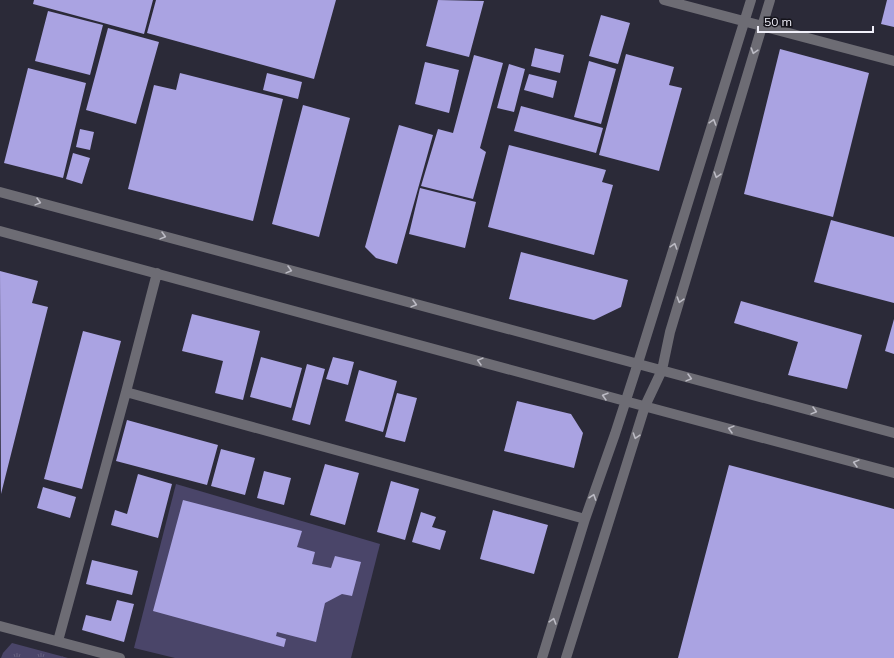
<svg xmlns="http://www.w3.org/2000/svg" width="894" height="658" font-family="Mulish,sans-serif">
	<style>
		.grass { fill: url(#grass-tufts) }
		.garden { fill: #4a4569 }
		.building { fill: #aaa3e2 }
		.lines { fill: none; stroke-linecap: round; stroke-linejoin: round }
		.minor { stroke: #6d6c74; stroke-width: 10 }
		.oneway { stroke: #bcbbc4 }
	</style>
	<defs>
		<pattern id="grass-tufts" width="24" height="20" patternUnits="userSpaceOnUse"><rect width="24" height="20" fill="#4a4569"/><path d="M3 7l-1-3M5 7V3M7 7l1-3M15 17l-1-3M17 17v-4M19 17l1-3" fill="none" stroke="#65607f"/></pattern>
	</defs>
	<rect width="100%" height="100%" fill="#2b2a38"/>
	<path class="grass" d="M12 643 68 658H1L3 653Z"/>
	<path class="garden" d="M176 484 380 544 351 658H175L134 648Z"/>
	<path class="building" d="M34 0H153L144 34 33 4Z
		M156 0H336L314 79 147 33Z
		M438 0 484 1 469 57 426 46Z
		M887 0H894V27L881 24Z
		M48 11 103 25 90 75 35 61Z
		M601 15 630 23 618 64 589 56Z
		M108 28 159 42 136 124 86 110Z
		M535 48 564 55 560 73 531 66Z
		M780 49 869 73 833 217 744 194Z
		M626 54 674 67 669 85 682 88 659 171 599 155Z
		M474 55 503 63 480 148 486 152 473 199 421 186 438 129 453 133Z
		M589 61 616 69 601 124 574 117Z
		M425 62 459 70 449 113 415 104Z
		M509 64 525 69 514 112 497 108Z
		M28 68 86 83 63 178 4 163Z
		M180 73 283 99 253 221 128 189 154 85 176 90Z
		M267 73 302 82 298 99 263 90Z
		M529 74 557 81 553 98 524 90Z
		M303 105 350 118 319 237 272 224Z
		M521 106 603 128 596 153 514 131Z
		M399 125 433 135 397 264 376 258 365 247Z
		M80 129 94 132 90 150 76 147Z
		M509 145 606 170 602 182 613 185 594 255 488 227Z
		M73 153 90 158 82 184 66 179Z
		M420 188 476 202 465 248 409 234Z
		M831 220 894 237V303L814 282Z
		M521 252 628 280 621 307 594 320 509 299Z
		M0 271 38 281 32 303 48 307 1 494Z
		M741 301 862 335 847 389 788 375 798 342 734 323Z
		M192 314 260 331 243 400 215 393 223 361 182 351Z
		M894 319V354L885 351Z
		M83 331 121 341 82 489 44 479Z
		M261 357 302 368 291 408 250 397Z
		M333 357 354 362 348 385 326 379Z
		M307 364 325 369 310 425 292 420Z
		M359 370 397 381 383 432 345 421Z
		M397 393 417 398 405 442 385 437Z
		M517 401 571 414 583 433 574 468 504 451Z
		M127 420 218 445 207 485 116 461Z
		M221 449 255 458 245 495 211 486Z
		M325 464 359 473 345 525 310 515Z
		M729 465 894 509V658H678Z
		M264 471 291 478 284 505 257 498Z
		M138 474 172 484 158 538 111 525 115 510 127 514Z
		M391 481 419 489 405 540 377 532Z
		M43 487 76 497 70 518 37 508Z
		M183 500 302 531 297 547 315 552 312 564 331 568 335 556 361 562 352 596 342 594 325 603 316 642 277 632 276 636 286 639 284 647 153 611Z
		M493 510 548 525 534 574 480 559Z
		M421 512 436 517 432 527 446 531 440 550 412 542Z
		M92 560 138 571 132 595 86 584Z
		M117 600 134 604 124 642 82 630 86 615 111 621Z"/>
	<g class="lines">
		<path class="minor" d="M664 0 894 61
			M0 192 894 433
			M0 231 625 401 894 473
			M126 392 585 519
			M0 626 120 658
			M58 641 126 392 157 273
			M542 658 585 519 615 434 638 363 751 0
			M566 658 645 406 662 370 670 332 770 0"/>
	</g>
	<defs><path id="oneway-chevron" d="M-2-3.5L2.5 0L-2 3.5" fill="none" stroke-width="1.6" stroke-linecap="round" stroke-linejoin="round"/></defs>
	<g class="oneway">
		<use href="#oneway-chevron" transform="translate(754 51) rotate(107)"/>
		<use href="#oneway-chevron" transform="translate(713 122) rotate(-73)"/>
		<use href="#oneway-chevron" transform="translate(717 175) rotate(107)"/>
		<use href="#oneway-chevron" transform="translate(38 202) rotate(15)"/>
		<use href="#oneway-chevron" transform="translate(163 236) rotate(15)"/>
		<use href="#oneway-chevron" transform="translate(674 246) rotate(-73)"/>
		<use href="#oneway-chevron" transform="translate(289 270) rotate(15)"/>
		<use href="#oneway-chevron" transform="translate(680 300) rotate(107)"/>
		<use href="#oneway-chevron" transform="translate(414 304) rotate(15)"/>
		<use href="#oneway-chevron" transform="translate(480 361) rotate(-165)"/>
		<use href="#oneway-chevron" transform="translate(689 378) rotate(15)"/>
		<use href="#oneway-chevron" transform="translate(605 396) rotate(-164)"/>
		<use href="#oneway-chevron" transform="translate(814 411) rotate(15)"/>
		<use href="#oneway-chevron" transform="translate(731 429) rotate(-165)"/>
		<use href="#oneway-chevron" transform="translate(636 436) rotate(108)"/>
		<use href="#oneway-chevron" transform="translate(856 463) rotate(-165)"/>
		<use href="#oneway-chevron" transform="translate(593 497) rotate(-71)"/>
		<use href="#oneway-chevron" transform="translate(553 621) rotate(-73)"/>
	</g>
	<path d="M758 26v6h115v-6" fill="none" stroke="#f1f0fa" stroke-width="2"/>
	<text x="764" y="26" font-size="12" fill="#f1f0fa" stroke="#14131a" stroke-width="3" paint-order="stroke">50 m</text>
</svg>
